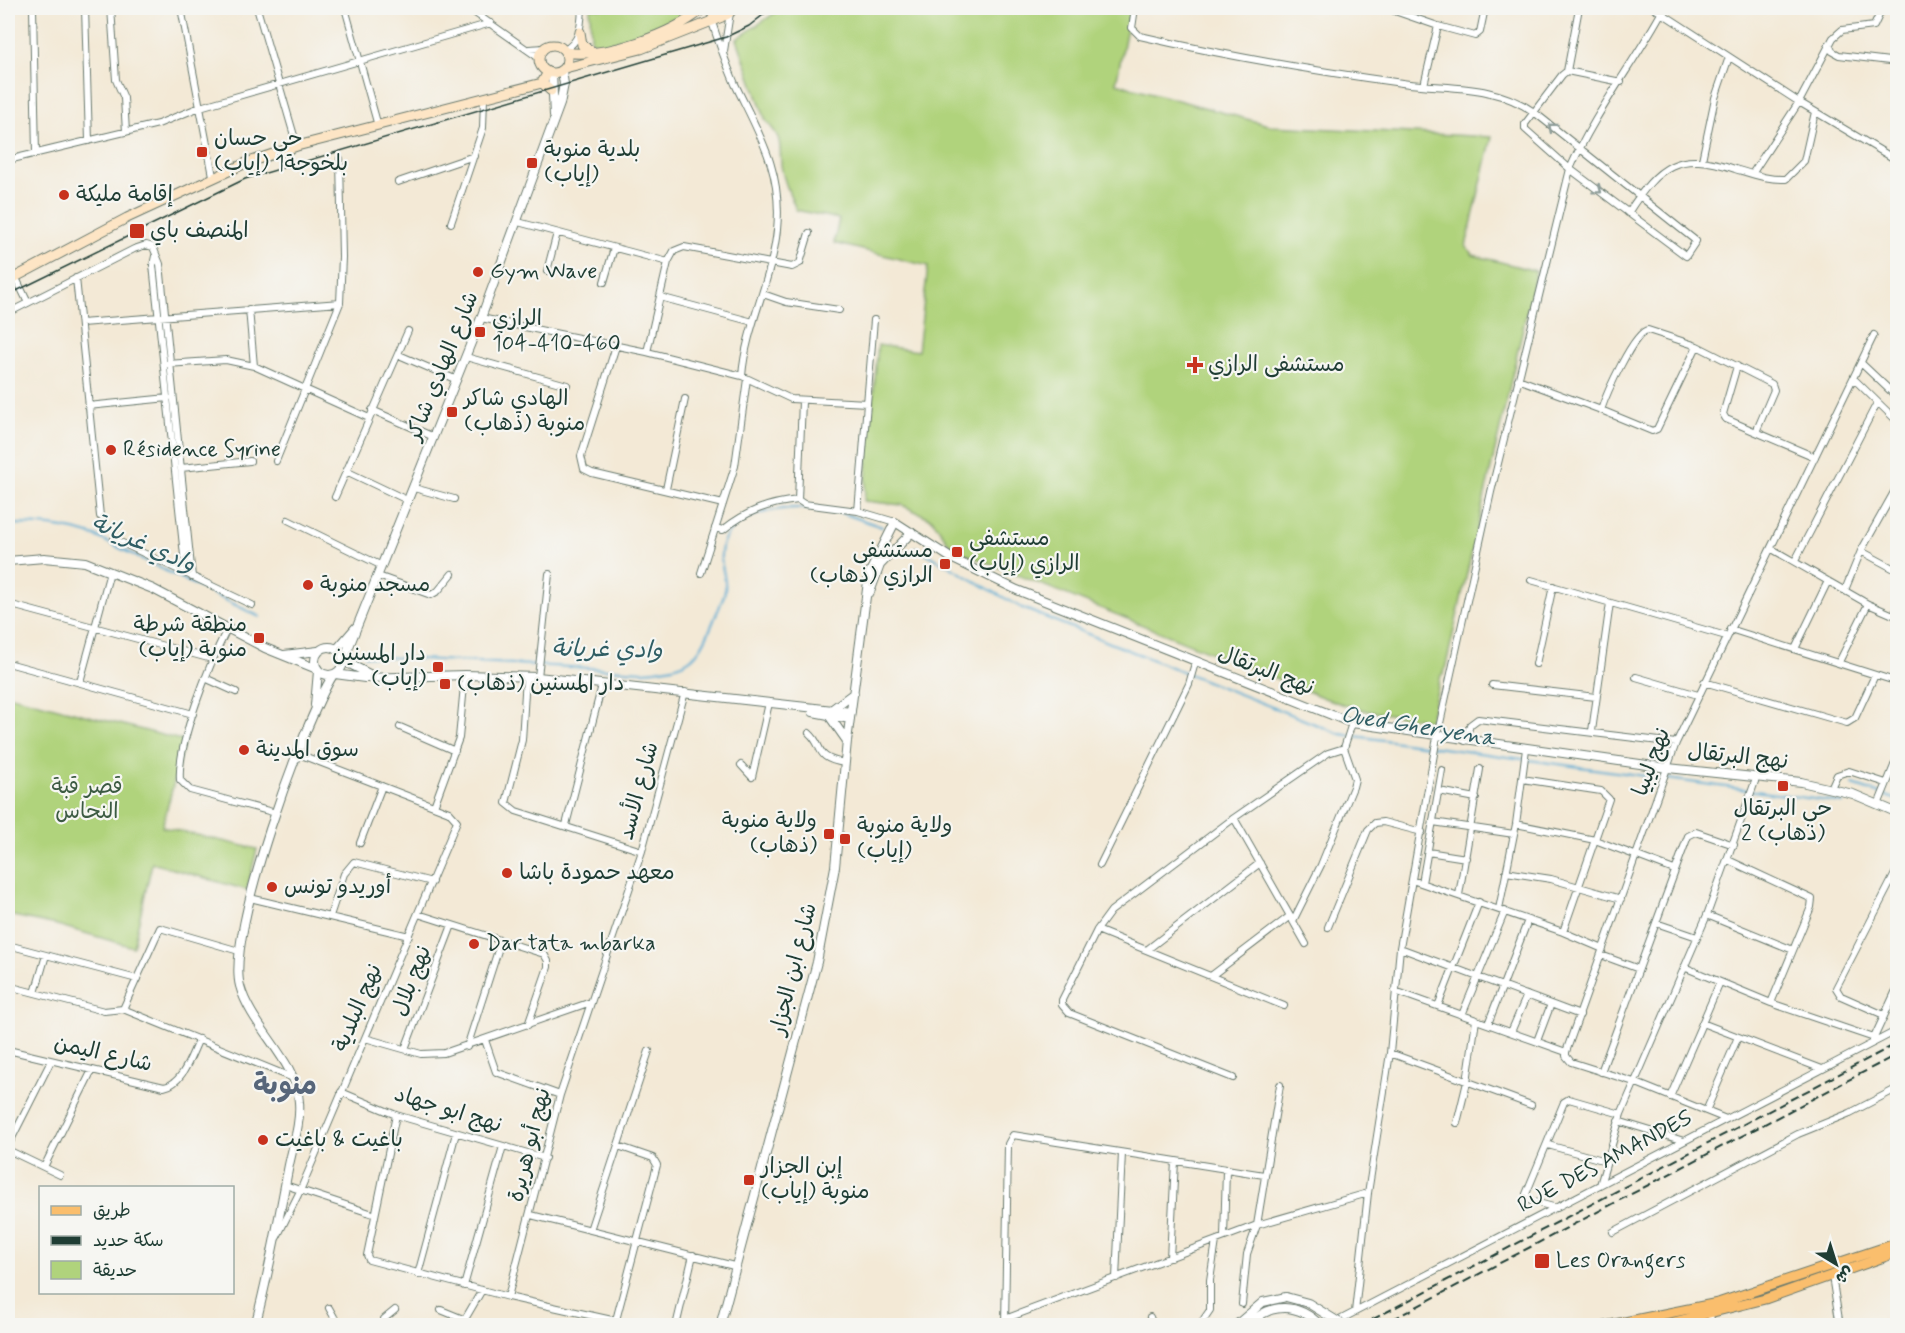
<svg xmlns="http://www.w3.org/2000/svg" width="1905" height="1333" font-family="Mynerve,'Playpen Sans Arabic',sans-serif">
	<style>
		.green { fill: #b0d37c; stroke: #688858; stroke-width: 1.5 }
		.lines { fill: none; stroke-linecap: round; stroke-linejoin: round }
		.stream { stroke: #58abd3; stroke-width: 2 }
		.minor-casing { stroke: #69796d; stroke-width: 8 }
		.tertiary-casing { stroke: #69796d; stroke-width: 10 }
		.secondary-casing { stroke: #69796d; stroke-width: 11 }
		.primary-casing { stroke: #69796d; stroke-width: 11 }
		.minor { stroke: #fff; stroke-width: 6 }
		.tertiary { stroke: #fff; stroke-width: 8 }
		.secondary { stroke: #fde5c5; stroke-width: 9 }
		.primary { stroke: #fabe6d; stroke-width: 9 }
		.tram { stroke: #1f3d34; stroke-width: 1.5 }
		.rail { stroke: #1f3d34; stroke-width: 2; stroke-dasharray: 9 4.5; stroke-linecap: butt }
		.tertiary-bridge-casing { stroke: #69796d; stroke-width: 10; stroke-linecap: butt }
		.tertiary-bridge { stroke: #fff; stroke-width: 8 }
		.oneway { stroke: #8f9e9a }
		.poi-dot { fill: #c8321e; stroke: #f6f6f2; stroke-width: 2 }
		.labels { text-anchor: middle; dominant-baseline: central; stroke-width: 4.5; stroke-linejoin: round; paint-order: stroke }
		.poi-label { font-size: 22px; fill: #1f3d34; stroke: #f6f6f2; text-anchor: start }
		.street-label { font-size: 22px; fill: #1f3d34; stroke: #f6f6f2 }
		.park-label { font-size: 22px; fill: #3c5b42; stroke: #f6f6f2 }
		.water-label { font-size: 24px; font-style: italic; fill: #305e64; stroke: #f6f6f2 }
		.district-label { font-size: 28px; font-weight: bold; fill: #57667a; stroke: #f6f6f2 }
	</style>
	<rect width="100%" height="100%" fill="#f6f6f2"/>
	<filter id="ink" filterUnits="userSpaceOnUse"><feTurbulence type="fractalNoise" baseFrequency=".0167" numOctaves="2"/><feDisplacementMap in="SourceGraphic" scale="12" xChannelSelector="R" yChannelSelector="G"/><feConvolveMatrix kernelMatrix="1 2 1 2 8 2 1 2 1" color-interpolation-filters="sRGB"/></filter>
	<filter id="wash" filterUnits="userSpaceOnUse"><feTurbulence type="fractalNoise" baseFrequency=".008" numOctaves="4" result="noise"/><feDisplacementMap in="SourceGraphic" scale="24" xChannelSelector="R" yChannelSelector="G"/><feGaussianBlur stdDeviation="1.35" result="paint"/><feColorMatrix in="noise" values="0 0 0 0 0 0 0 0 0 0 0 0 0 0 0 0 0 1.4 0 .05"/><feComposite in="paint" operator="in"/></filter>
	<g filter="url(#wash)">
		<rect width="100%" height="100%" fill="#f3e9d6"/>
		<path class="green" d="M590 8H692L681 19 601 46 591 40Z
			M782 8H1131L1116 83 1272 126 1492 137 1466 246 1473 255 1536 271 1444 674 1441 675 1430 720 1367 711 1332 701 953 549 932 519 902 505 864 501 878 345 918 351 928 266 834 243 839 219 796 210C791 196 782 179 781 164 779 141 783 140 766 121L737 39Z
			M8 695 185 741 162 827 257 849 247 890 152 863 133 947 57 925 8 915Z"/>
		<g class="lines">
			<path class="stream" d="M836 511 882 527
				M8 524C38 524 66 526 95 536L260 617
				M915 547 1022 608 1340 734 1843 803
				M365 656 644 671C689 667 697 662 714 620 717 611 724 600 725 590 727 578 720 566 721 554 723 510 787 506 819 509
				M1853 785 1898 800"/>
		</g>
	</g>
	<g filter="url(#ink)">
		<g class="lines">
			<g class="minor-casing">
				<path id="minor" d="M33 8 36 154
					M85 8 89 141
					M111 8 116 80 124 98 126 132
					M181 8 213 176
					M257 8 297 146
					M345 8 378 126
					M468 8 539 58
					M1135 8 1132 28 1140 36C1226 56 1315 71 1402 83 1451 90 1491 83 1534 112L1696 241 1686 256 1570 169 1525 129V124L1562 75 1567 71 1621 82
					M1386 8 1438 26
					M1654 8 1799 102 1898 161
					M711 19C718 41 726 63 735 84 759 134 783 171 777 230 772 280 746 326 742 376
					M1829 44 1832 51 1839 55 1898 62
					M529 49 545 48
					M564 50C581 42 581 24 582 8
					M724 51 730 13
					M1567 71 1579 8
					M1424 85 1438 26 1475 36 1480 32 1485 8
					M8 160 158 124 200 107 491 23
					M1702 160 1715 98 1729 57
					M1752 174 1799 102 1833 38 1842 30 1874 26 1881 11H1898
					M398 182 474 156
					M1628 213C1659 165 1678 150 1735 169 1752 174 1768 180 1786 179L1804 161 1815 112
					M518 222 668 262
					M451 223 483 128 484 98
					M155 256 153 265 186 574
					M547 271 557 233
					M16 278 28 303
					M76 278 100 516
					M604 282 614 248
					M763 294 786 302 839 310
					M660 297 753 322
					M8 313 134 249 146 245 153 247 160 264 192 577
					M481 318 647 352 742 376 791 399 867 403
					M81 323 340 303
					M616 346 581 456 584 469 592 473 723 504
					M647 352 668 262 674 251 684 247 792 267 800 263 809 233
					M399 355 457 380
					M466 357 567 385
					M1861 363 1898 398
					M167 364 226 360 254 366 249 309
					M254 366 369 418
					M1737 366 1723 414 1726 419 1756 432
					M1518 379 1601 410C1606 395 1634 331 1648 330L1697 346 1772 384 1774 390 1756 432 1815 457
					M1854 379 1898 422
					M802 401 798 500 804 504 858 511 895 522
					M88 406 168 398
					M372 410 434 437
					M1601 410 1652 431 1657 429 1697 346
					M276 461 340 303 342 257 340 159
					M181 468 250 461
					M346 471 409 501
					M414 488 454 499
					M666 489 685 399
					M335 497 408 331
					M858 511 874 320
					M288 520 382 566
					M715 528 723 530C746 511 769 503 798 500
					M114 539 252 605
					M1772 549 1868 604 1898 617
					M1861 551 1898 571
					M1795 561 1877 403
					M701 573 735 466 747 379
					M378 576 431 595 438 591 452 574
					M1531 580 1726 636
					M1845 590 1861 551 1898 485
					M8 604 212 659
					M227 629C210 663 177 743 180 780L190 790 276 813
					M1730 629 1898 682
					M1795 649 1828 581
					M1839 662 1868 604
					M8 663 193 714
					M1536 664 1553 586
					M526 677 522 740 506 803 516 811 642 851
					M538 677 549 574
					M1636 677 1698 695
					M205 678 236 692
					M80 682 110 572
					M1704 682 1847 723 1855 718 1875 675
					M1492 685 1596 697
					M400 727 455 751
					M1592 731 1610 603
					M809 733C825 747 813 758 845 763
					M1465 741 1470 725 1478 719 1676 743
					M741 765 752 777 769 703
					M1522 779 1601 791 1609 799 1563 932
					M1831 788 1837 775 1849 771 1886 783
					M1439 791 1476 798
					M1878 805 1898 756
					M434 806 459 738 465 675
					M1234 818 1306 944
					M1433 822 1514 834
					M1516 824 1595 840 1674 870
					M566 825 602 685
					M360 843 382 786
					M1428 852 1466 858
					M1728 860 1812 899 1811 907 1771 1003
					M1100 865 1189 684 1195 663
					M1506 872 1551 879 1621 899
					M1412 880 1563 932 1603 949
					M1422 883 1442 770
					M1459 895 1480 769
					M250 898 409 936
					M1499 909 1516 824 1526 749
					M418 914 544 954 548 961V967L528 1025
					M1707 915 1793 950
					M330 916 344 874 354 862 432 882
					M1293 921 1321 865 1353 787 1355 779 1344 748 1352 723
					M1656 923 1697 937
					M1328 927 1368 830 1375 823 1383 822 1422 832
					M1097 930 1284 1006
					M8 945 137 979
					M1400 948 1580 1015
					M1148 949 1260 863
					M1601 955 1639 969
					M1684 967 1771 1003 1874 1038
					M1211 976 1290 916
					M8 986 104 1011 123 1009
					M1395 991 1566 1052
					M35 993 46 955
					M1438 1006 1479 902
					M123 1009 293 1078
					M123 1009 160 928 239 951
					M1462 1015 1505 911
					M1884 1015 1841 996 1836 988 1898 868
					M1702 1023 1822 1069
					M1488 1024 1528 920
					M1511 1032 1527 995
					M365 1038 421 1054 444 1053 591 1002
					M485 1040 496 1072 560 1095
					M1873 1040 1898 986
					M1537 1041 1551 1004
					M467 1047 501 941
					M405 1049 452 925
					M8 1050 164 1087C183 1084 191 1055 199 1039
					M1390 1053 1531 1105
					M1601 1072 1688 836 1696 832 1734 845
					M1233 1078 1069 1013 1062 1005V1000L1097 930 1111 911 1234 818 1328 753 1344 748
					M341 1092 396 1115 545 1158
					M1670 1097 1720 982
					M1706 1111 1738 1037
					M396 1115 367 1255 369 1260 508 1297 639 1326
					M1726 1119 1634 1082 1571 1062 1566 1056V1052L1676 743 1874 335
					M1618 1121 1684 1141
					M1457 1123 1467 1082 1476 1020
					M1548 1145 1606 1161
					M8 1146 51 1061
					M8 1150 60 1175
					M44 1167 92 1070
					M285 1185 373 1214
					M1600 1185 1621 1114 1707 915 1757 776
					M1557 1208 1531 1201 1526 1194 1564 1102 1569 1099 1621 1114
					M531 1215 734 1266
					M590 1230 649 1051
					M1613 1232 1798 1134 1850 1113 1898 1088
					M277 1237 300 1191 457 821 449 812 296 753
					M1224 1237 1226 1170
					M1170 1258 1175 1161
					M418 1274 456 1133
					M1832 1276 1840 1326
					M1116 1278 1122 1153
					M464 1286 503 1146
					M508 1297 560 1095 642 851 685 692
					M1242 1304 1247 1254 1257 1225 1280 1085
					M329 1308 339 1326
					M441 1310 463 1319
					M1355 1312 1368 1193 1390 1053 1400 948 1437 737 1491 492 1570 169C1595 112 1635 62 1664 8
					M1710 1314 1712 1326
					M1150 1317 1153 1326
					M1005 1319 1257 1225 1368 1193
					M616 1320 657 1165 653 1158 618 1146
					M256 1321 270 1326
					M384 1326V1319L395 1310
					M461 1326 482 1290
					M676 1326 693 1255
					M1005 1326 1008 1144 1013 1135 1264 1175
					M1199 1326 1210 1310V1280L1216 1241
					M1328 1326 1898 1030"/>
			</g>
			<g class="tertiary-casing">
				<path id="tertiary" d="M552 73 554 116
					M8 561 44 558 85 562 153 589 265 648 317 669
					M870 592 880 565 912 532
					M315 661a14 14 0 1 1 28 0a14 14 0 1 1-28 0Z
					M337 649 356 627
					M284 655 318 651
					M344 659 481 318 560 104 564 84 562 71
					M344 661 375 677
					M335 674 365 678 465 675 538 677 851 712
					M315 705 318 671
					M831 710 854 693
					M813 712 850 719
					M830 717 847 741
					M255 1326C269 1274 278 1222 288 1170 292 1148 301 1124 299 1102 297 1061 251 1027 240 986 226 935 303 723 333 675
					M720 1326 817 962 835 867 847 741 869 574 895 522 951 558 1017 590 1352 723 1668 768 1801 782 1853 794 1898 813
					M1235 1326 1263 1302 1286 1297
					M1248 1326C1270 1301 1299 1303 1321 1326"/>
			</g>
			<g class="secondary-casing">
				<path id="secondary" d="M708 8C714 19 727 19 733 8
					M580 32 582 45 595 53
					M539 59a14 14 0 1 1 28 0a14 14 0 1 1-28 0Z
					M565 52C605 59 673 34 704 8
					M565 68 641 49 722 17
					M542 83 551 91
					M8 281 127 218 246 163 297 146 542 83 548 72"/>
			</g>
			<g class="primary-casing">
				<path id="primary" d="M1605 1326 1718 1303 1898 1243
					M1658 1326 1765 1299 1898 1252"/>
			</g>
			<use href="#minor" class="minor"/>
			<use href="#tertiary" class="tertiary"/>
			<use href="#secondary" class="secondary"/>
			<use href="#primary" class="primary"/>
			<path class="tram" d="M8 295 245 179 726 37 749 26 772 8"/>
			<path class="rail" d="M1360 1326 1898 1043
				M1380 1326 1898 1054"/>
			<g class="tertiary-bridge-casing">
				<path id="tertiary-bridge" d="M1286 1297 1308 1303 1345 1326"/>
			</g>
			<use href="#tertiary-bridge" class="tertiary-bridge"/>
		</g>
		<defs><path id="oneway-chevron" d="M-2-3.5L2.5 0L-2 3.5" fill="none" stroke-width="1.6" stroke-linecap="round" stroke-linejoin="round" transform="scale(1.5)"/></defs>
		<g class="oneway">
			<use href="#oneway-chevron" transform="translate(1552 127) rotate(-140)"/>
			<use href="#oneway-chevron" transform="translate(1598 190) rotate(37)"/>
		</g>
	</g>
	<g class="poi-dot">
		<rect x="196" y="146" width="12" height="12" rx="3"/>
		<rect x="526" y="157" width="12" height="12" rx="3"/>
		<circle cx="64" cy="195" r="6"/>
		<rect x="129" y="223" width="16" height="16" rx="3"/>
		<circle cx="478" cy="272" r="6"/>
		<rect x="474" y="326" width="12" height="12" rx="3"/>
		<path d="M1192 356h6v6h6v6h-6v6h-6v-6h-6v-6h6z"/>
		<rect x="446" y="406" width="12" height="12" rx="3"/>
		<circle cx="111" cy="450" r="6"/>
		<rect x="951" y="546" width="12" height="12" rx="3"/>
		<rect x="939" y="558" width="12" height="12" rx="3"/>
		<circle cx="308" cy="585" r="6"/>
		<rect x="253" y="632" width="12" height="12" rx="3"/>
		<rect x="432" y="661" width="12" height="12" rx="3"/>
		<rect x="439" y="678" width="12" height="12" rx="3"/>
		<circle cx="244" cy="750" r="6"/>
		<rect x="1777" y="780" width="12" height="12" rx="3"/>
		<rect x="823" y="828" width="12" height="12" rx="3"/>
		<rect x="839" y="833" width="12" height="12" rx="3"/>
		<circle cx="507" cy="873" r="6"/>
		<circle cx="272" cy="887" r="6"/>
		<circle cx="474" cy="944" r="6"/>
		<circle cx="263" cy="1140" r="6"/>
		<rect x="743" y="1174" width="12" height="12" rx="3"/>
		<rect x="1534" y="1253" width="16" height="16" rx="3"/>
	</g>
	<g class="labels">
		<g class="poi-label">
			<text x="214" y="139">حي حسان<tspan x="214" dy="25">بلخوجة1 (إياب)</tspan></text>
			<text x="544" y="150">بلدية منوبة<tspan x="544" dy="25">(إياب)</tspan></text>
			<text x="76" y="195">إقامة مليكة</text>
			<text x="150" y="231">المنصف باي</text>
			<text x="490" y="272">Gym Wave</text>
			<text x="492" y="319">الرازي<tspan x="492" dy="25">104-410-460</tspan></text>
			<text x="1208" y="365">مستشفى الرازي</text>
			<text x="464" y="399">الهادي شاكر<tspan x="464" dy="25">منوبة (ذهاب)</tspan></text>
			<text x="123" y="450">Résidence Syrine</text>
			<text x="969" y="539">مستشفى<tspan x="969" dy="25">الرازي (إياب)</tspan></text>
			<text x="933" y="551" text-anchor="end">مستشفى<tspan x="933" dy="25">الرازي (ذهاب)</tspan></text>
			<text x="320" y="585">مسجد منوبة</text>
			<text x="247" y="625" text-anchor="end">منطقة شرطة<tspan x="247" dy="25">منوبة (إياب)</tspan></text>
			<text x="426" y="654" text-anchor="end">دار المسنين<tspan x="426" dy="25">(إياب)</tspan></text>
			<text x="457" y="684">دار المسنين (ذهاب)</text>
			<text x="256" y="750">سوق المدينة</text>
			<text x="1783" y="809" text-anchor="middle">حي البرتقال<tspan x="1783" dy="25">2 (ذهاب)</tspan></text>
			<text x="817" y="821" text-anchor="end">ولاية منوبة<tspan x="817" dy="25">(ذهاب)</tspan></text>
			<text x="857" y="826">ولاية منوبة<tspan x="857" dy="25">(إياب)</tspan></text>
			<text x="519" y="873">معهد حمودة باشا</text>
			<text x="284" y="887">أوريدو تونس</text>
			<text x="486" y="944">Dar tata mbarka</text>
			<text x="275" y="1140">باغيت &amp; باغيت</text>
			<text x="761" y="1167">إبن الجزار<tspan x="761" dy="25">منوبة (إياب)</tspan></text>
			<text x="1556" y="1261">Les Orangers</text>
		</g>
		<g class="street-label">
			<text transform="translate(443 366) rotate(-68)">شارع الهادي شاكر</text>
			<text transform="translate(1266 671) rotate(21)">نهج البرتقال</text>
			<text transform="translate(1738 757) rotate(6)">نهج البرتقال</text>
			<text transform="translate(1652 762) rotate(-70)">نهج ليبيا</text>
			<text transform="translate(639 791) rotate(-75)">شارع الأسد</text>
			<text transform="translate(794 969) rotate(-76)">شارع ابن الجزار</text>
			<text transform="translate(412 981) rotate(-69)">نهج بلال</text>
			<text transform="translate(358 1008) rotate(-67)">نهج البلدية</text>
			<text transform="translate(103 1054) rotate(13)">شارع اليمن</text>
			<text transform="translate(448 1110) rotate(17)">نهج ابو جهاد</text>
			<text transform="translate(530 1145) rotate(-76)">نهج أبو هريرة</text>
			<text transform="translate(1605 1162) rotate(-28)">RUE DES AMANDES</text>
		</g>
		<g class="park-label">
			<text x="87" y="787">قصر قبة<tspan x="87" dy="25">النحاس</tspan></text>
		</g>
		<g class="water-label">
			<text transform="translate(143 544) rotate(24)">وادي غريانة</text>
			<text transform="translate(607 650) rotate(1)">وادي غريانة</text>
			<text transform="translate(1418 727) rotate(9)">Oued Gheryena</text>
		</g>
		<g class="district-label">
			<text x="285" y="1086">منوبة</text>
		</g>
	</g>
	<rect width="1905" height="1333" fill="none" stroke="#f6f6f2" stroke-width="30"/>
	<rect x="39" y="1186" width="195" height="108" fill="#f6f6f2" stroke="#a0aca6" stroke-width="1.5"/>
	<rect x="51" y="1206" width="30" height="9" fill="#fabe6d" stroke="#a0aca6" stroke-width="1.5"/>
	<text x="93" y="1216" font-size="18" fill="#1f3d34">طريق</text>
	<rect x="51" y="1236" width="30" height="9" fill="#1f3d34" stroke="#a0aca6" stroke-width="1.5"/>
	<text x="93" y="1246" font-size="18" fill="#1f3d34">سكة حديد</text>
	<rect x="51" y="1261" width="30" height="18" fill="#b0d37c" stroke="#a0aca6" stroke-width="1.5"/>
	<text x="93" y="1276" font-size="18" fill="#1f3d34">حديقة</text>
	<g transform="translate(1836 1264) rotate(142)" stroke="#f6f6f2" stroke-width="4.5" paint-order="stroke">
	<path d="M0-4.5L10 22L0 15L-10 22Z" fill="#1f3d34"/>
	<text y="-9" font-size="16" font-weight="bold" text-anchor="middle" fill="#1f3d34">ش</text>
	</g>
</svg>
